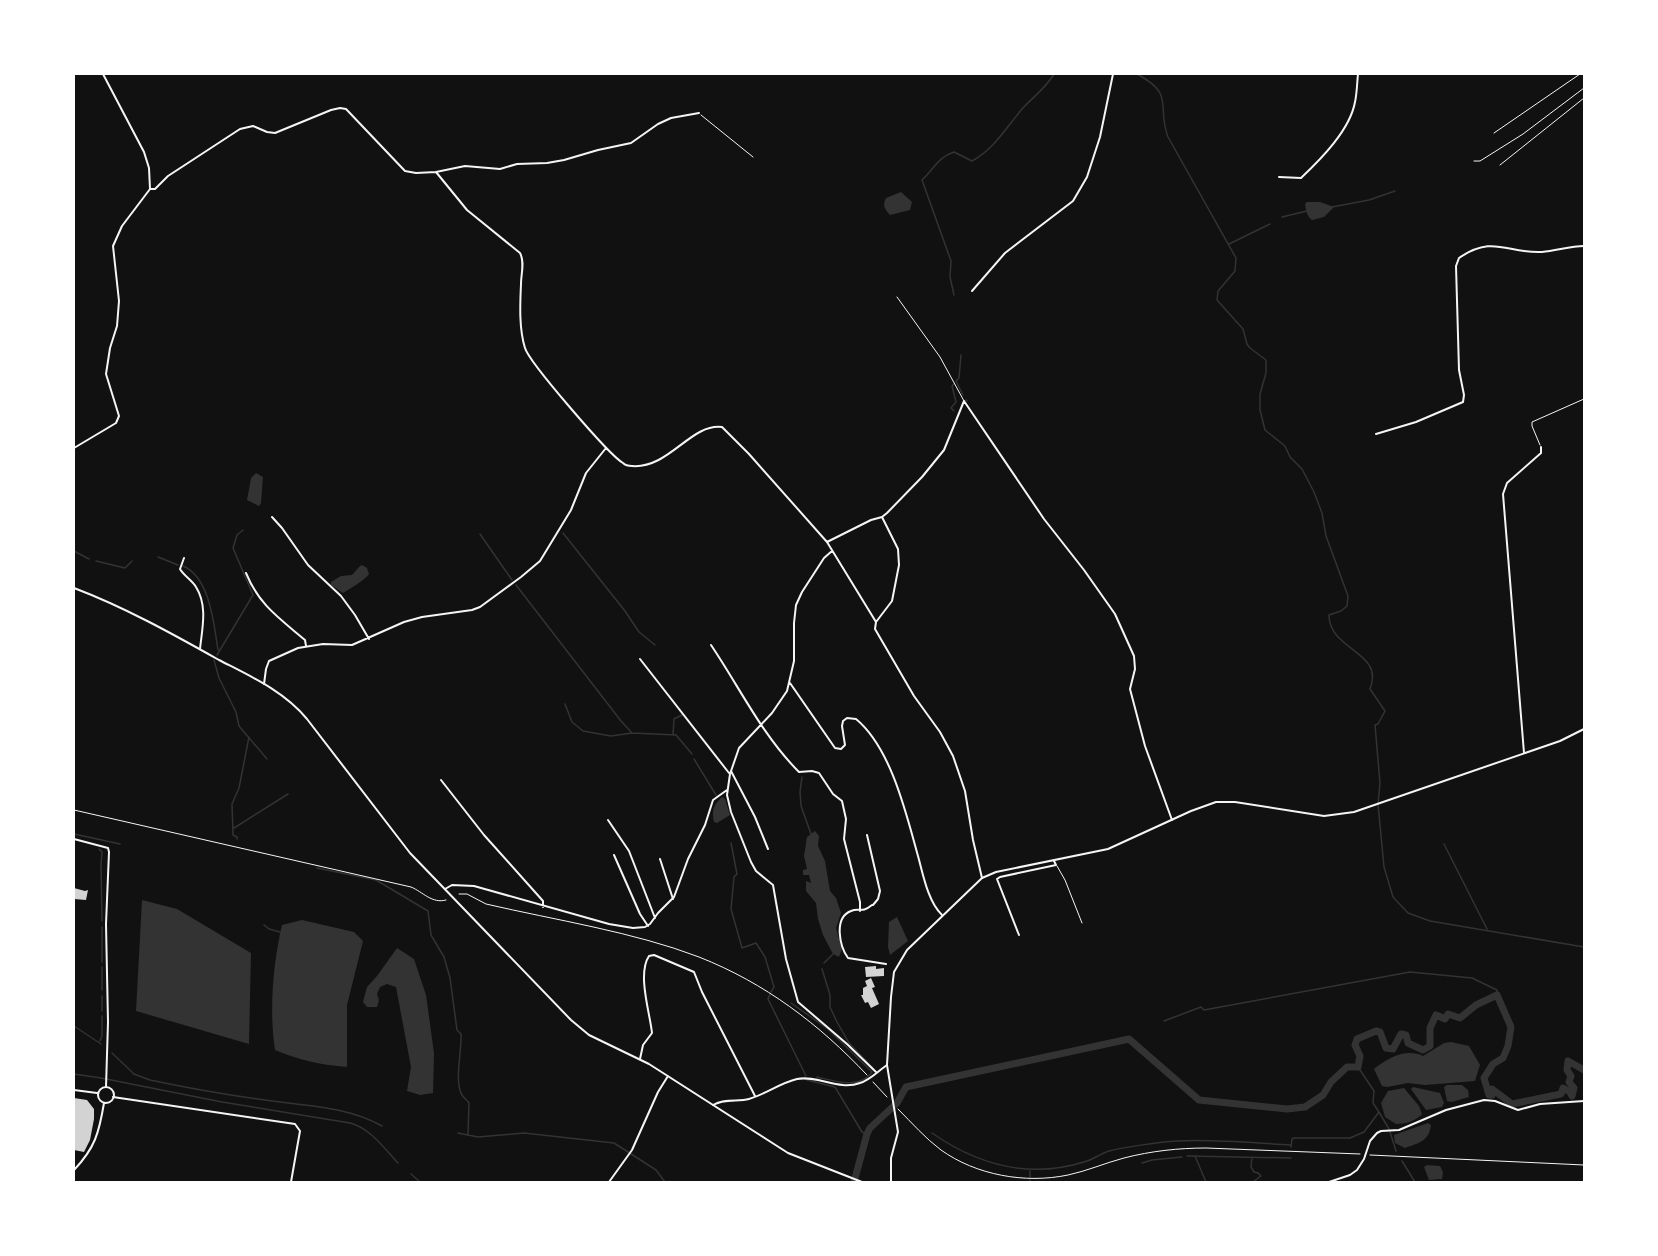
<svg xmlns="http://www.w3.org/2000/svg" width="1658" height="1256" font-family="'IBM Plex Sans',sans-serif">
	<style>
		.water { fill: #333 }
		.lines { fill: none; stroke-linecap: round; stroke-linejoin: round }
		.stream { stroke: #333; stroke-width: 1.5 }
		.river { stroke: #333; stroke-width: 7 }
		.building { fill: #d3d3d3 }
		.path { stroke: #f5f5f5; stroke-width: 1 }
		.service { stroke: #f5f5f5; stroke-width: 1 }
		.minor { stroke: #f5f5f5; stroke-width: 2 }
		.tertiary { stroke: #f5f5f5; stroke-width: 2 }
	</style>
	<rect width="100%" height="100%" fill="#111"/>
	<path class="water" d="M901 192 912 202 910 210 890 215C885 209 882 206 886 198Z
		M1307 202H1320L1334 207 1324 217 1312 220C1307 216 1306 211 1305 204Z
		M256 473 263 477 261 503 259 506 247 500 251 478Z
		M362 565 367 568 369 574C366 579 350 589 343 593L331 585V582L341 576 352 575 360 566Z
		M722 797 725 799 730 815 717 823 714 822C711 812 714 804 722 797Z
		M815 831 819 836 818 846 825 861 830 891 836 898 841 913 836 928 842 949 839 957 833 954 823 935 818 919 816 903 806 891V881L811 883 809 875H803V870L807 869 804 856 807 837Z
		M142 900 177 909 251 953 249 1044 136 1011Z
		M897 917 908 941 890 955 888 947 889 922Z
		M302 920 354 932 363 941 347 1005V1067C322 1065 298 1060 275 1050 269 1011 273 963 282 925Z
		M397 948 414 959 426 995 434 1053 433 1093 420 1095 407 1091 411 1067 396 987 387 984 380 987 377 994 379 1000 377 1007H367L363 1002 367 987 377 976Z
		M1451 1042 1469 1046 1480 1065 1475 1081 1425 1085 1408 1083 1387 1087 1382 1086 1374 1069C1388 1058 1406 1048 1423 1056L1444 1043Z
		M1447 1085H1462L1468 1090 1469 1097 1452 1102 1447 1101 1444 1087Z
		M1413 1087 1440 1093 1444 1103 1442 1107 1426 1110 1411 1089Z
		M1404 1088 1419 1106 1422 1114C1416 1121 1405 1124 1396 1124L1385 1117 1381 1103 1388 1091Z
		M1428 1123 1431 1125C1429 1141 1419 1143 1405 1148L1395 1143 1394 1135Z
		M1427 1165 1440 1166 1443 1172 1442 1179 1429 1180 1424 1167Z"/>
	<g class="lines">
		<path class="stream" d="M1137 74C1176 95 1156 105 1168 137L1236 258 1235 271 1218 291 1217 300 1243 329 1247 344 1250 348 1266 360V373L1260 394V410L1265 430 1285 446 1290 457 1302 469 1314 492 1322 513 1326 536 1348 596 1347 606 1341 611 1329 615C1329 651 1385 651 1370 689L1385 711 1378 724 1375 725 1380 783 1378 804 1384 867 1393 897 1408 913 1430 921 1584 947
			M1332 207 1369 200 1395 191
			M1282 217 1307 211
			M1229 244 1270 224
			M954 295 950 277 951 261 922 180C934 169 938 157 954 152L972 161C994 149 1006 128 1022 109 1033 97 1045 89 1054 74
			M961 355 959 378 956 381 963 395
			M966 400 967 401
			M954 411 951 408 956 402 952 386 954 384
			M563 533 625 611 639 632 655 645
			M480 534 512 580
			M74 551 89 559
			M158 557 178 565
			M96 561 125 568 132 561
			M183 566C210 577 214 625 218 650
			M516 585 621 721 632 733
			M217 655 253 595 233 548 237 535 243 530
			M214 660 219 678 236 712 239 726 267 759
			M565 704 572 722 583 731 611 736 632 733 676 735 692 754
			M673 735 674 719 682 715
			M694 759 716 795
			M802 777 800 792 801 806 811 834
			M234 828 288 794
			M74 834 120 844
			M237 839V837L233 835 232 804 239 788 249 737
			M731 843 737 874 734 877 731 909 742 948 756 943 765 957 774 987 771 992
			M1444 844 1487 929
			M99 849 102 852 101 864 102 921
			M317 868 376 880 428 911 431 935 444 957 450 978 457 1030 461 1034C462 1050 454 1082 462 1095 464 1098 467 1100 469 1103L468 1135
			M264 925 269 929 280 932
			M102 927V962
			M824 963 833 954
			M822 969 830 995V1007L837 1022 849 1043 873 1068
			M102 990V967
			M770 994 768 999 806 1076
			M102 996V1011
			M791 1003 828 1029 872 1072C860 1090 835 1081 817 1077
			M1164 1021 1201 1007 1204 1010 1410 972 1472 978 1497 990V995
			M74 1026 101 1044
			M100 1041 102 1036V1016
			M112 1053 134 1074 150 1080C188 1088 227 1095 265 1100 305 1106 346 1106 382 1126
			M74 1074 101 1078 222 1102 350 1123C370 1128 384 1148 398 1163
			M807 1080 835 1087 862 1132 867 1134
			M1379 1112 1389 1129
			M1390 1132 1396 1151
			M458 1133 478 1137 524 1133 614 1143 656 1170 665 1182
			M932 1133C978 1165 1029 1179 1084 1162 1092 1160 1100 1154 1109 1151 1126 1147 1159 1142 1177 1141 1215 1139 1253 1143 1291 1145
			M1291 1147 1292 1139 1294 1138H1350L1364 1132 1379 1112 1373 1103 1374 1091 1358 1067
			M1187 1156 1291 1158
			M1195 1156 1206 1182
			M1252 1157 1251 1167 1254 1172 1258 1173 1261 1176 1253 1182
			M1402 1161 1415 1182
			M1142 1163 1152 1160 1182 1157
			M411 1174 420 1182
			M1030 1177V1171
			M1030 1182V1180"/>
		<path class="river" d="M854 1182 867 1134 870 1128 897 1103 906 1087 1129 1039 1199 1100 1287 1109 1305 1107 1323 1095 1331 1082 1347 1067H1358L1360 1056 1355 1045 1357 1039 1376 1031 1380 1032 1386 1048 1393 1049 1401 1034 1406 1035 1408 1043 1423 1050 1430 1046V1028L1436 1015 1445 1019 1448 1014 1460 1018 1476 1005 1497 995 1511 1027 1508 1046 1503 1058 1493 1064 1484 1078 1489 1095H1492V1089L1512 1104 1561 1094 1563 1088 1570 1092 1572 1096 1574 1088 1569 1082 1571 1076 1567 1070 1568 1061 1584 1070"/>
	</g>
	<path class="building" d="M74 888 85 891 88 890 86 900 74 899Z
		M876 966V969L884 968V976L866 977 865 967Z
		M871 978 875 987 872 988 879 1004 871 1008 868 1002 865 1003 861 995H863V988L867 986 865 981Z
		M74 1098 87 1100 94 1109V1119L90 1140 84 1152 74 1150Z"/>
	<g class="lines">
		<path class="path" d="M74 810 411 887C423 892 432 904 446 900
			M459 894H467L486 904C555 920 634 932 699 957 765 983 819 1024 867 1075
			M873 1082 887 1097
			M898 1109C912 1123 925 1138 941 1150 976 1175 1025 1184 1068 1175 1087 1171 1105 1163 1124 1158 1151 1151 1179 1148 1206 1148L1360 1154
			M1370 1155 1584 1165"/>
		<path class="service" d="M701 115 753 157
			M1494 133 1580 74
			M1474 161H1480L1523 134 1584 88
			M1500 165 1584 98
			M897 297 940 357 964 401
			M1540 445 1532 426V422L1584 399
			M1057 866 1065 880 1082 923"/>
		<path class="minor" d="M103 74 144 152 149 168 150 189
			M436 172 465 166 500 169 517 164 547 163 564 160 598 150 631 143 658 124 671 118 699 113
			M1279 177 1301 178C1321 159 1350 130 1355 102 1357 93 1357 83 1358 74
			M150 189H155L168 176 240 129 253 126 267 132 275 133 331 110 340 108 346 109 405 171 416 173 436 172 467 210 520 253C525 262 521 274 521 284 520 305 519 329 525 348 529 362 609 455 623 463 625 465 629 466 632 466 669 469 691 423 722 427L749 454 827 542 876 622
			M972 291 1005 253 1073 201 1087 177 1100 137 1113 74
			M1376 434 1416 422 1463 402 1464 395 1459 370 1456 266 1459 258C1494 234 1507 254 1542 252 1556 251 1570 246 1584 246
			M74 448 116 423 119 416 106 374 110 348 117 326 119 301 113 246 122 226 150 189
			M272 517 282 528 308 565 341 596 355 615 369 639
			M882 517 898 549 899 565 892 601 876 622 875 629 914 696 940 732 953 756 965 791 973 840 982 878
			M827 542 871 520 882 517 887 513 922 477 944 450 964 401 1044 519 1084 570 1115 614 1134 656 1135 669 1130 689 1145 746 1172 820
			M832 551 824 558 802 592 796 605 794 623V661L787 691 772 713 739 748 730 774 727 795 731 812 751 862 756 871 773 885 786 959 798 1002 847 1044 876 1072
			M184 558 180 569C184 576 192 580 196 587 208 606 202 629 200 649
			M246 573C259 605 279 618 305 640L306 646
			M711 645C740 688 762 735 799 772L812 771 819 773 833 794 842 801 846 819 844 839 860 902V911
			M640 659 729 773
			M790 683 835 748 841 749 845 745 842 726 843 721 847 718 856 719C891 748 906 813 918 856 923 874 928 902 942 915
			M264 684 266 669 269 661 298 648 323 644 352 645 404 622 422 617 472 610 480 607 521 577 540 561 571 510 586 473 606 448
			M1524 753 1503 494 1507 483 1541 453V447
			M731 771 755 817 768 849
			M441 780 484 835 543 901V907
			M608 820 629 851 655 918
			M867 835 880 891 878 899 873 905
			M74 839 108 848 109 852 106 924 108 1022 106 1087
			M614 855 640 914 648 926
			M660 859 673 899
			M445 889 452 885 474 886 609 924 633 928 645 927 650 924 658 913 674 897 688 859 705 825 713 800 727 790
			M872 905C861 914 860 907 851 911 833 918 840 947 848 958L886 964
			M1019 935 997 879 1000 877 1056 865 1054 861
			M640 1059 643 1045 652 1033C650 1013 637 974 649 956L654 955 694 972 702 992 755 1096
			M113 1097 295 1124 300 1131 291 1182
			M713 1105C724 1098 738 1102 749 1099 766 1094 780 1083 797 1079 818 1075 839 1091 860 1083 870 1080 878 1071 887 1065
			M1329 1182 1350 1175 1357 1170 1364 1159 1370 1141 1377 1133 1381 1131 1399 1130 1446 1110 1484 1100 1495 1101 1518 1110 1540 1104 1584 1101"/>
		<path class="tertiary" d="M74 588C124 607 171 633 219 660 250 676 284 691 307 719L410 853 571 1020 589 1035 649 1064 788 1153 862 1182
			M98 1095a8 8 0 1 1 16 0a8 8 0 1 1-16 0Z
			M74 1090 97 1093
			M74 1170C95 1148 99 1133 104 1103
			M609 1182 632 1150 658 1092 668 1076
			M891 1182V1158L898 1132 887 1065 891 997 894 972 907 950 982 878 996 872 1108 849 1191 811 1216 802H1235L1324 816 1354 812 1560 741 1584 729"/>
	</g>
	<rect width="1658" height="1256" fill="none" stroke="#ffffff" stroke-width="150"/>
</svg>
